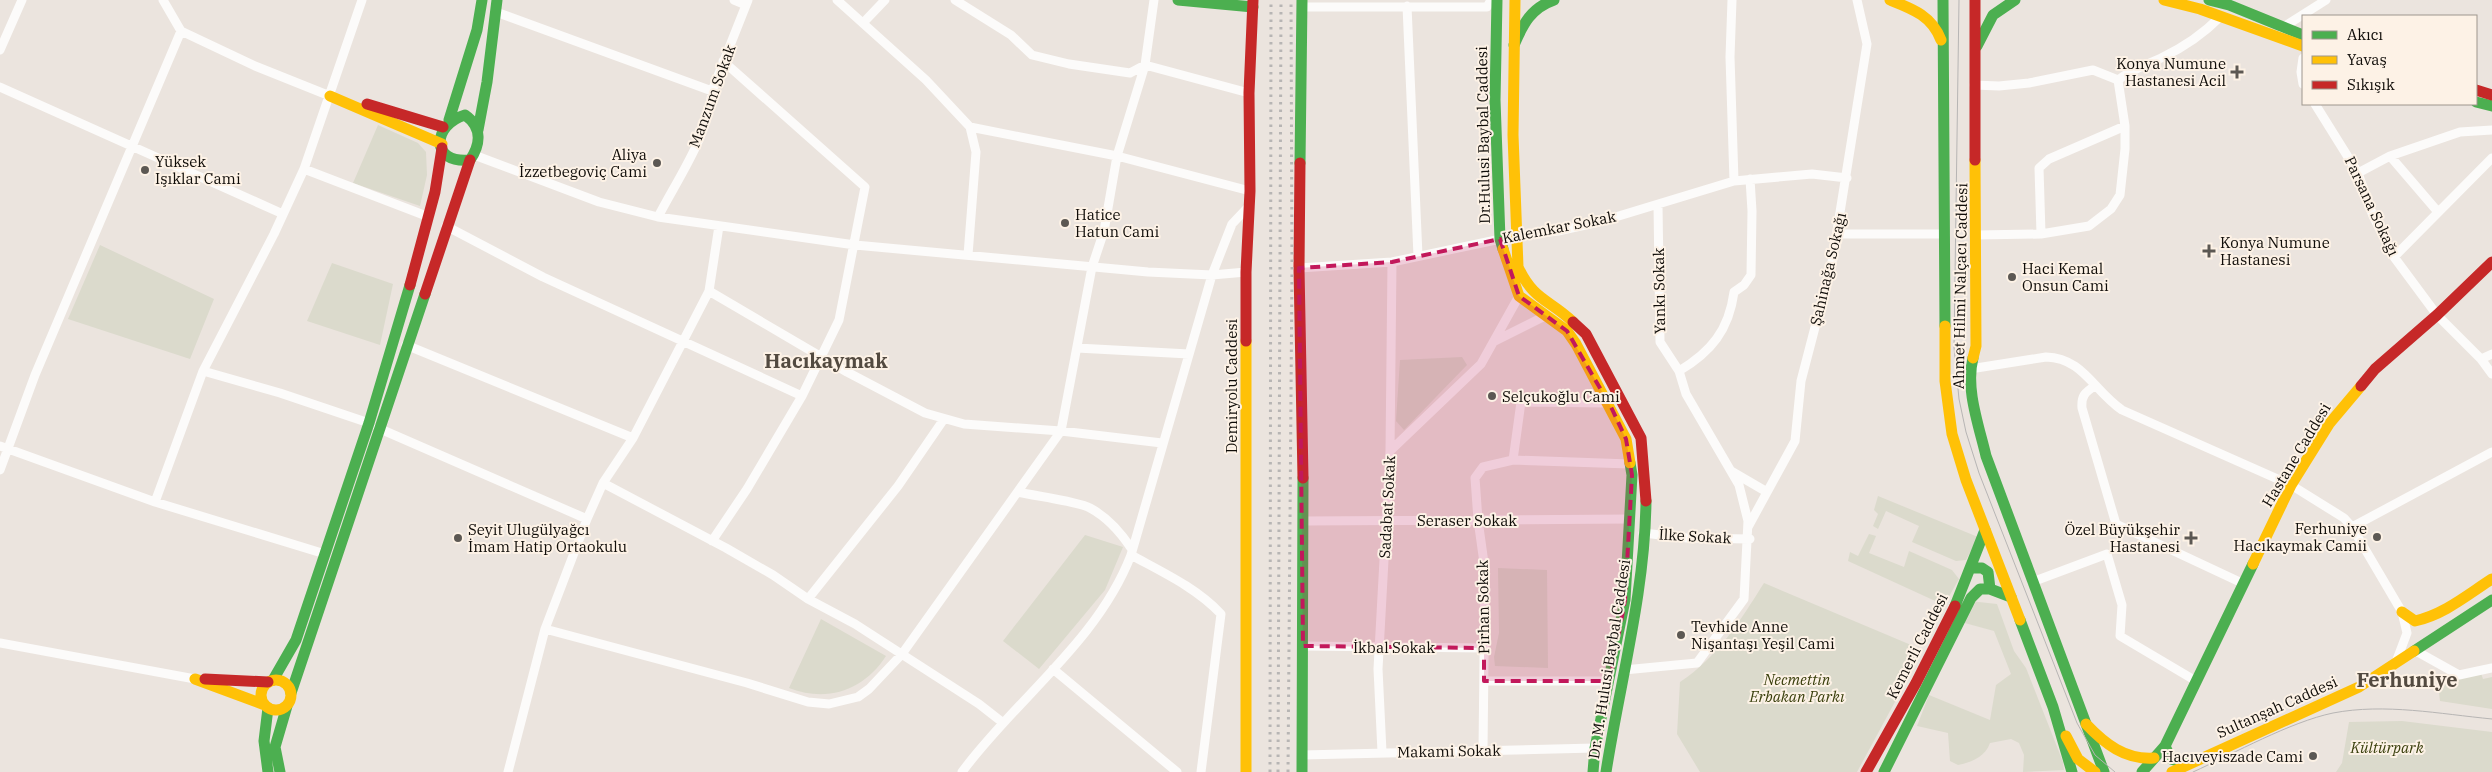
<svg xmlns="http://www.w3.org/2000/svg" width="2492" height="772" font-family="'IBM Plex Serif',serif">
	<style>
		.green { fill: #dbdacc }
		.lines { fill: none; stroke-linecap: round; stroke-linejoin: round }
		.street { stroke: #fcfbfa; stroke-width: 9 }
		.fast { stroke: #4caf50; stroke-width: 11 }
		.slow { stroke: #ffc107; stroke-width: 11 }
		.jam { stroke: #c62828; stroke-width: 11 }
		.tram { stroke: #b7b5b4; stroke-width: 1 }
		.rail { stroke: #b7b5b4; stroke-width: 3; stroke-dasharray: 2.5 5; stroke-linecap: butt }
		.marked { fill: #c2185b; fill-opacity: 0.2; stroke: #c2185b; stroke-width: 4; stroke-dasharray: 10 6; stroke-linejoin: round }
		.poi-dot { fill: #5c5853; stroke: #fdf2e6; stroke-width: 2 }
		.labels { text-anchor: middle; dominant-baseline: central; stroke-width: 4; stroke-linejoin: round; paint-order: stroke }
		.poi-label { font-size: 15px; fill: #0f0c08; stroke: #fdf2e6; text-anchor: start }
		.street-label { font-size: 15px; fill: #0f0c08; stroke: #fdf2e6 }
		.park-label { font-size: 15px; font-style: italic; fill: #393f0c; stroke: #fdf2e6 }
		.district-label { font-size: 20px; font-weight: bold; fill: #534a40; stroke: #fdf2e6 }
	</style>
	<rect width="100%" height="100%" fill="#ebe4de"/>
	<path class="green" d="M378 125 418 143 426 152 427 175 420 206 353 183Z
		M100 245 214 299 190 359 68 319Z
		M332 263 393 284 380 345 307 321Z
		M1462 357 1467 365 1404 430 1396 421 1400 360Z
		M1878 496 1978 537 1966 560 1956 561 1912 542 1919 526 1886 511 1878 529 1873 526 1878 514 1874 510Z
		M1869 534 1876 536 1869 553 1904 567 1909 551 1952 570 1959 579 1944 605 1848 561 1850 552 1858 556Z
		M1085 535 1123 547 1105 590 1039 669 1003 641Z
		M1498 568 1547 570 1548 668 1495 666 1494 657 1499 633Z
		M1764 583 1923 650 1857 772H1700L1677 734 1680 682C1718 657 1740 621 1764 583Z
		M1970 601 1997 604 2014 651 2026 668 2063 762 2064 770 2023 772 2024 755 2019 743 2011 739 1990 743C1985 757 1972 762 1958 765L1950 761 1948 733 1917 726 1929 695 1990 720 1996 685 2011 674 1994 631 1961 622Z
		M821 619 886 656C864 690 828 703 789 688Z
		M2481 673 2483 679 2492 677V709L2440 701 2438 684Z
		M2402 721 2492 732V772H2336L2342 763 2349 722Z"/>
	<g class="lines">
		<path class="street" d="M163 0 181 31 255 66 330 96
			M734 0 746 5
			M837 0 926 80 970 127 976 152 968 255
			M955 0 1011 35 1032 55 1069 64 1130 73 1145 65 1249 93
			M1732 0 1730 57 1734 181
			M1407 6 1418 256
			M1302 7H1487L1491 0
			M496 12 712 91
			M863 23 885 0
			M2282 28 2326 0
			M0 50 22 0
			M2303 58 2301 72 2303 84
			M2118 80C2132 69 2147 65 2163 57 2184 47 2203 34 2220 17
			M1974 85 1999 86 2029 83 2093 70 2118 80
			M0 87 283 214
			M2315 104 2358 173 2373 216 2394 257 2437 315 2481 359 2492 374
			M970 127 1117 156 1250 191
			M474 155 599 202 658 217 855 245 1148 272 1212 275 1246 272
			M2390 156 2438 212
			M304 169 429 217
			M2358 173 2390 156 2460 132 2492 130
			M658 217C678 178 709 135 712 91L748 0
			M446 226 543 277 802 396
			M1837 234H1945
			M2041 234 2039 168 2049 159 2125 126
			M1977 235 2041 234 2089 226 2111 209 2120 195 2125 149V126L2118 80
			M2394 257 2492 158
			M1299 268 1392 262 1515 236 1558 231 1599 222 1734 181 1812 174 1847 178
			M709 291 847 372 925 413 964 424 1061 431 1162 443
			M1495 341 1547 315
			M406 345 633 438
			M1077 348 1189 354
			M2481 359 2492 354
			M1970 369 2046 357C2083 358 2093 390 2122 410L2291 485 2344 518 2352 527 2402 612 2407 633 2396 662
			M203 371 280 393 369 423
			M1679 371C1711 352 1729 330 1734 292L1744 285 1751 275 1752 211 1750 179
			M2095 386C2085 392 2081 396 2082 408L2116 524 2242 583
			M1609 403 1521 402 1513 460 1630 464
			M378 428 587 519 545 629 508 772
			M0 446 155 502 325 554
			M1390 451 1481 364 1519 296
			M0 470 35 375 181 31
			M1731 471 1767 492
			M603 483 726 548 773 575 808 599 855 624 979 704 1002 722
			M1018 492C1035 496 1077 501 1090 508 1107 517 1121 533 1131 548
			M155 502 203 371 274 234 304 169 362 0
			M587 519 603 483 633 438 709 291 719 226
			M1304 521 1630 519
			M1748 527 1795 441 1801 381 1832 262 1867 44 1857 0
			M2352 527 2492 452
			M1643 533 1687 538 1750 539
			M712 541 747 489 802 396 839 320 865 187 723 61
			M1131 555C1162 572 1197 588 1221 614L1201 772
			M2032 582 2107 554 2122 605 2120 636 2196 681
			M808 599 898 486 944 419
			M545 629 747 683 808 702 829 704 858 697 869 689 902 654 1061 431 1092 267 1104 231 1117 156 1145 65 1154 0
			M0 643 195 679
			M1303 646 1484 648
			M2416 651 2459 675 2492 668
			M1053 669 1177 772
			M1624 670 1697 663 1744 599 1748 521 1739 485 1686 394 1679 371 1660 342 1658 205
			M1484 681H1610
			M1483 750 1485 570 1478 520 1475 478 1483 467 1513 460
			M1382 752 1378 669 1390 451 1392 262
			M1302 755 1595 748
			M962 772C1016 699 1098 641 1131 555L1212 275 1232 224 1250 205"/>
		<path class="fast" d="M1178 0 1253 7
			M1497 0 1495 100 1500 239 1503 249
			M1943 0 1945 326
			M2209 0 2229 5 2303 35
			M1514 45C1523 24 1531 8 1554 0
			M1977 46 1993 15 2015 0
			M2476 102 2492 106
			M465 115C482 127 481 144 470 160 430 164 432 125 465 115Z
			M449 120 477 30 482 0
			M478 130 487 82 497 0
			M1300 163 1302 0
			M1973 358C1965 388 1979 426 1986 456L2104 772
			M1973 568H1982L1988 572 1990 589
			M1955 606 1985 530
			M2020 620 2053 707 2072 772
			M2414 651 2492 600
			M273 680 296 640 369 423 410 285
			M291 693 425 294
			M268 708 264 741 268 772
			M2165 746 2171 759 2188 764
			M280 772 275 747 287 706
			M1302 772 1303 478
			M1593 772 1595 748 1625 600 1632 475 1630 463
			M1606 772C1620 682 1645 592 1646 501
			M1884 772 1971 598 1980 589H1990L2011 597
			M2142 772 2165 746 2253 564"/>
		<path class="slow" d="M1515 0 1513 135 1518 267C1534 301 1549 299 1573 322
			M1890 0C1913 9 1932 16 1941 40
			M2164 0 2200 9 2303 46
			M330 96 442 144
			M1503 249 1519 296 1567 331 1576 344 1626 439 1630 463
			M1945 326V381L1952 434 1966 480 2020 620
			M1246 341V772
			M1973 358 1976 346 1975 160
			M2253 564 2291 485 2329 424 2361 386
			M2402 612 2415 621C2445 614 2467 595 2492 579
			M195 679 265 705
			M261 695a15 15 0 1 1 30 0a15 15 0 1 1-30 0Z
			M2086 724C2105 744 2125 760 2154 758
			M2066 736 2078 759 2095 772
			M2172 772 2359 687 2414 651"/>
		<path class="jam" d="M2476 90 2492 95
			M367 104 443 127
			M1975 160V0
			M1300 163 1299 268 1303 478
			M410 285 435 192 442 148
			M425 294 470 160
			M1573 322 1586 334 1641 438 1646 501
			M1246 341V272L1250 191 1249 93 1253 0
			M2361 386 2375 369 2437 315 2492 262
			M205 679 268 682
			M1866 772 1916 683 1955 606"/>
		<path class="tram" d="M1959 0 1954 347 1959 399 1966 432 1979 473 2077 723 2095 755 2115 772
			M2193 772C2235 753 2290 722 2333 713 2385 703 2440 714 2492 719"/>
		<path class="rail" d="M1270 772 1271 0
			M1278 772 1281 0
			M1288 772 1292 270 1291 0"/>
	</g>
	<path class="marked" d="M1500 239 1519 296 1567 331 1612 409 1626 439 1632 475 1625 600 1610 681H1484V648L1303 646 1299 268 1392 262Z"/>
	<g class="poi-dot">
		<path d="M2234.5 64.5h5v5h5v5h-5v5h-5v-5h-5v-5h5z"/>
		<circle cx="657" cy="163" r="5"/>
		<circle cx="145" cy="170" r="5"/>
		<circle cx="1065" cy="223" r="5"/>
		<path d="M2206.5 243.5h5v5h5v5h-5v5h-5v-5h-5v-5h5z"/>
		<circle cx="2012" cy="277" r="5"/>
		<circle cx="1492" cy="396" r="5"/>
		<circle cx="2377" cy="537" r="5"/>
		<circle cx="458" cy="538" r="5"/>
		<path d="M2188.5 530.5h5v5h5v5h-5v5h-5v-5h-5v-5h5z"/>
		<circle cx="1681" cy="635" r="5"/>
		<circle cx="2313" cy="756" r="5"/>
	</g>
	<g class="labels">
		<g class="poi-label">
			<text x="2226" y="63" text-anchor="end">Konya Numune<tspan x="2226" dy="17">Hastanesi Acil</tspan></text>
			<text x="647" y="154" text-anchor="end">Aliya<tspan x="647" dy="17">İzzetbegoviç Cami</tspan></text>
			<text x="155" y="161">Yüksek<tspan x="155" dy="17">Işıklar Cami</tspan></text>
			<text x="1075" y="214">Hatice<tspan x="1075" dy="17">Hatun Cami</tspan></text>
			<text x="2220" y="242">Konya Numune<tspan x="2220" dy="17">Hastanesi</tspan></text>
			<text x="2022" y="268">Haci Kemal<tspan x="2022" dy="17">Onsun Cami</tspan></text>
			<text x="1502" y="396">Selçukoğlu Cami</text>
			<text x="2367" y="528" text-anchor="end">Ferhuniye<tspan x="2367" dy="17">Hacıkaymak Camii</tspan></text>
			<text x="468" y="529">Seyit Ulugülyağcı<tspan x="468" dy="17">İmam Hatip Ortaokulu</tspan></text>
			<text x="2180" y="529" text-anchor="end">Özel Büyükşehir<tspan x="2180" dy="17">Hastanesi</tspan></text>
			<text x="1691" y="626">Tevhide Anne<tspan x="1691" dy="17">Nişantaşı Yeşil Cami</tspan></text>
			<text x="2303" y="756" text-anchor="end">Hacıveyiszade Cami</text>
		</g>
		<g class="street-label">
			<text transform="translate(712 96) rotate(-70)">Manzum Sokak</text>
			<text transform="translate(1483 135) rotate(-91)">Dr.Hulusi Baybal Caddesi</text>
			<text transform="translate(2372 206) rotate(65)">Parsana Sokağı</text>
			<text transform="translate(1559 227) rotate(-11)">Kalemkar Sokak</text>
			<text transform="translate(1828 269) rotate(-77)">Şahinağa Sokağı</text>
			<text transform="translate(1960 286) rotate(-89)">Ahmet Hilmi Nalçacı Caddesi</text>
			<text transform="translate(1659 291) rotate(-91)">Yankı Sokak</text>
			<text transform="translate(1231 386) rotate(-90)">Demiryolu Caddesi</text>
			<text transform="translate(2296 455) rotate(-59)">Hastane Caddesi</text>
			<text transform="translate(1387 507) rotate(-87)">Sadabat Sokak</text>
			<text x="1467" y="520">Seraser Sokak</text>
			<text transform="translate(1695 536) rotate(3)">İlke Sokak</text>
			<text transform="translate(1483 607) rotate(-91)">Pirhan Sokak</text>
			<text transform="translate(1917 646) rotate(-63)">Kemerli Caddesi</text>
			<text x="1394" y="647">İkbal Sokak</text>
			<text transform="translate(1609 659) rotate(-81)">Dr. M. Hulusi Baybal Caddesi</text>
			<text transform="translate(2277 707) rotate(-24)">Sultanşah Caddesi</text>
			<text transform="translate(1449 751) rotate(-1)">Makami Sokak</text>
		</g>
		<g class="park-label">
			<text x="1797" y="679">Necmettin<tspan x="1797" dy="17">Erbakan Parkı</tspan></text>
			<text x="2387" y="747">Kültürpark</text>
		</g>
		<g class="district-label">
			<text x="826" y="360">Hacıkaymak</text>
			<text x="2407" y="679">Ferhuniye</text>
		</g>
	</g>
	<rect x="2302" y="15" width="175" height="90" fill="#fdf2e6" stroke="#9e968d"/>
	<rect x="2312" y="31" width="25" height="8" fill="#4caf50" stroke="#9e968d"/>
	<text x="2347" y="40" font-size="15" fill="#0f0c08">Akıcı</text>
	<rect x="2312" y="56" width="25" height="8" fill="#ffc107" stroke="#9e968d"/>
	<text x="2347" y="65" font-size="15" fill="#0f0c08">Yavaş</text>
	<rect x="2312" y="81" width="25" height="8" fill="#c62828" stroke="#9e968d"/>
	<text x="2347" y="90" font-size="15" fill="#0f0c08">Sıkışık</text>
</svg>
